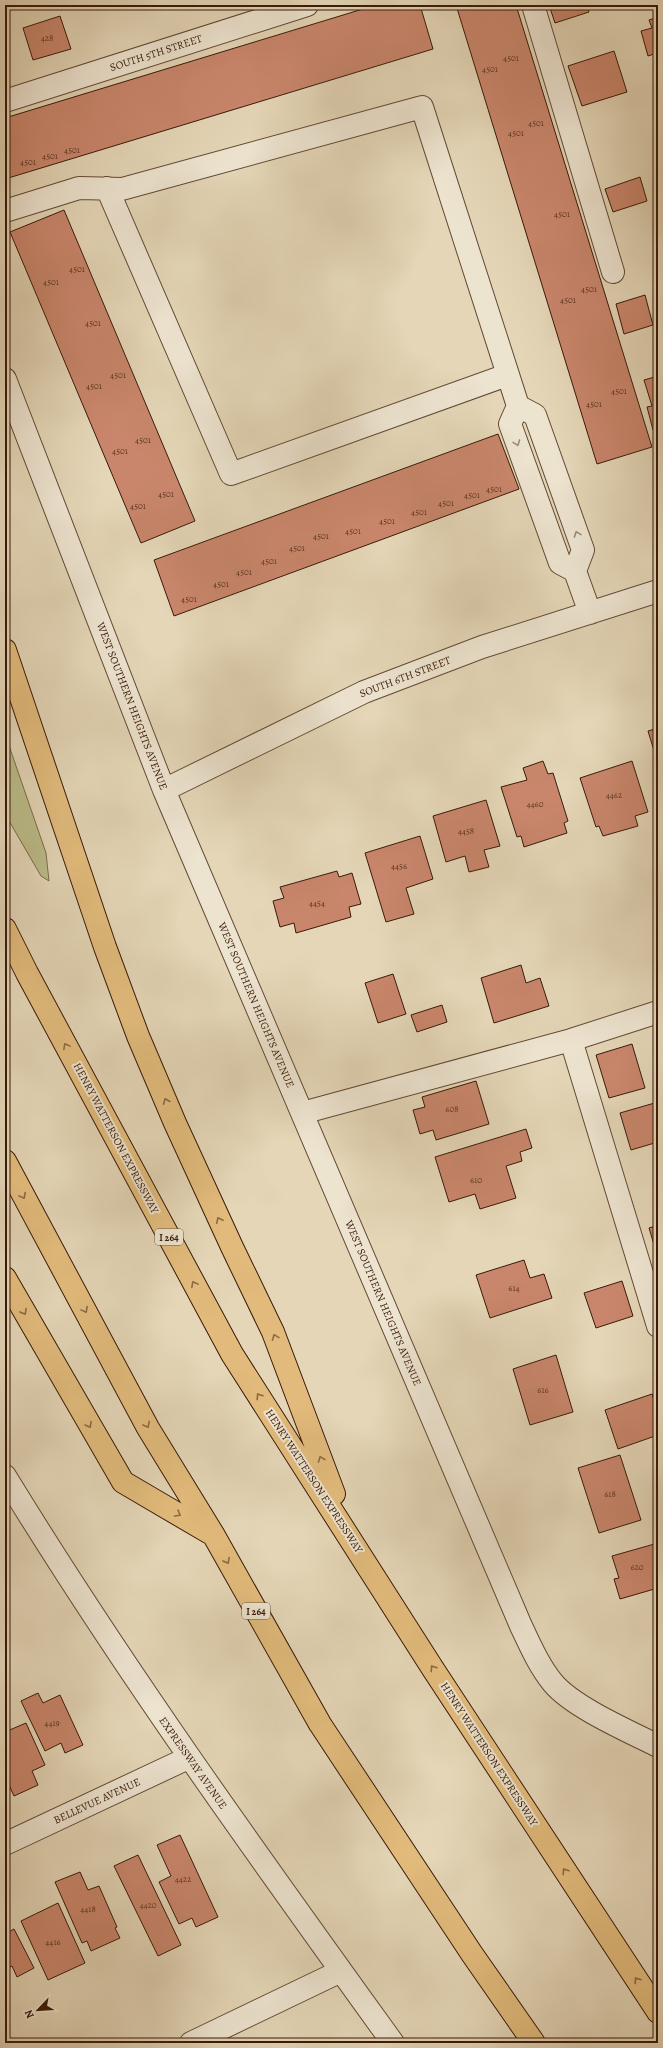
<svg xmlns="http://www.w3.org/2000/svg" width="663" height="2048" font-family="Alegreya,serif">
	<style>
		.green { fill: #bbbc89; stroke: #7a6b48 }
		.building { fill: #c9866c; stroke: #381a08 }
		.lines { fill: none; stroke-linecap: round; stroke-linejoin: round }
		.minor-casing { stroke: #634934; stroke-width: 24 }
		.highway-casing { stroke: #381a08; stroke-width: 24 }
		.minor { stroke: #ede4d0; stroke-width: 22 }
		.highway { stroke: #e2bb7c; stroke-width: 22 }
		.oneway { stroke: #9c8976 }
		.oneway2 { stroke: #8d6a42 }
		.labels { text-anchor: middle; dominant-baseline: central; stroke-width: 4; stroke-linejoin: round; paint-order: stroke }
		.number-label { font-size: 9px; fill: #5c3521 }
		.shield { fill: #ede4d0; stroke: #6e5744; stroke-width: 1 }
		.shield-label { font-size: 10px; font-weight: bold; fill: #381a08 }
		.street-label { font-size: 11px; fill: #381a08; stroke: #ede4d0 }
	</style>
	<rect width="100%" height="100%" fill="#e4d6b7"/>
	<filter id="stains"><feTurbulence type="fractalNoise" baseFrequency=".005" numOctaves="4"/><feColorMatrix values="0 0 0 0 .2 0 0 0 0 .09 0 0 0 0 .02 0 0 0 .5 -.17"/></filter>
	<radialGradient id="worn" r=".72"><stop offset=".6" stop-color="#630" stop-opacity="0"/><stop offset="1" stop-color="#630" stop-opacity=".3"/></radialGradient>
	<path class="green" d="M5 734 46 853 49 881 41 876 5 814Z"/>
	<path class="building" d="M376 5H420L433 49 5 179V118Z
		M456 5H516L652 447 597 464Z
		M549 5H586L589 12 555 23Z
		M60 16 71 49 33 60 23 28Z
		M658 17V57L657 53 648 56 641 31 652 28 649 20Z
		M614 51 627 92 582 106 568 66Z
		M640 177 647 201 613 212 605 189Z
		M64 210 195 521 141 543 10 232Z
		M645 295 653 325 624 334 616 304Z
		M658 376V428L653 430 647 407 652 406 644 380Z
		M498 434 519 489 174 616 154 560Z
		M658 728V764L648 731Z
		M543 761 548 774 553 773 568 821 564 823 567 833 524 847 521 836 517 837 501 787 527 780 523 768Z
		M632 761 648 812 635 816 638 826 603 836 599 826 596 827 580 778Z
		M486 800 500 846 484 850 489 867 469 872 465 856 446 862 433 816Z
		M420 836 433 879 406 888 414 914 386 922 365 853Z
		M337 871 339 877 352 873 361 904 349 907 351 917 296 933 294 923 280 927 273 901 284 898 280 887Z
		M521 965 526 983 540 978 549 1006 494 1023 481 978Z
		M393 974 406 1014 378 1023 365 983Z
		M442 1005 447 1022 417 1032 411 1015Z
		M632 1044 645 1088 609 1098 596 1055Z
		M476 1081 489 1124 436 1140 433 1130 420 1134 413 1110 425 1107 422 1097Z
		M658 1102V1142L631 1150 620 1113Z
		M526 1129 532 1148 520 1152 522 1161 506 1166 516 1198 480 1209 475 1194 449 1202 435 1157Z
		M658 1225V1258L649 1228Z
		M524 1260 530 1278 544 1274 552 1298 490 1318 476 1275Z
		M622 1281 633 1316 596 1328 584 1293Z
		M556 1355 573 1412 530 1425 513 1369Z
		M652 1394 658 1412V1435L618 1449 605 1410Z
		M620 1455 641 1520 599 1533 578 1468Z
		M658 1543V1588L620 1599 614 1579 619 1578 612 1556Z
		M38 1693 43 1703 60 1695 83 1745 65 1753 61 1743 45 1751 21 1701Z
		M26 1723 45 1765 32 1771 38 1785 14 1796 5 1776V1732Z
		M180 1835 218 1917 196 1927 192 1918 179 1924 159 1882 171 1876 157 1845Z
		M138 1855 181 1945 158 1956 114 1866Z
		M80 1872 88 1890 99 1886 117 1927 115 1928 120 1938 91 1951 87 1941 82 1943 55 1882Z
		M58 1903 85 1963 48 1980 21 1921Z
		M14 1929 34 1968 17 1977 12 1966 5 1970V1934Z
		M251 2040 252 2043H243Z"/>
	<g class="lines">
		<g class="minor-casing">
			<path id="minor" d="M533 5 613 272
				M5 101 307 5
				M107 188 231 474 507 375
				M5 211 79 188 122 189 422 107 518 406 510 424 560 563 575 571 590 613
				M5 379 164 790 521 1626C530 1645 539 1666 553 1683 573 1707 628 1731 658 1746
				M518 406 535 415 583 550 575 571
				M164 790 364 692 482 647 658 591
				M571 1040 658 1326
				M302 1113 571 1040 658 1012
				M5 1476C125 1672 259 1857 393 2043
				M5 1844 188 1758
				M191 2043 341 1971"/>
		</g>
		<g class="highway-casing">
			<path id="highway" d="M5 650 105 947 138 1036 175 1123 232 1247 273 1332 334 1494
				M5 929 27 973 232 1354 433 1669 658 2012
				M5 1161 148 1428 213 1534 320 1724 472 1954 534 2043
				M5 1278 123 1482 210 1533"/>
		</g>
		<use href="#minor" class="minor"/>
		<use href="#highway" class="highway"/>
	</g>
	<defs><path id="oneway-chevron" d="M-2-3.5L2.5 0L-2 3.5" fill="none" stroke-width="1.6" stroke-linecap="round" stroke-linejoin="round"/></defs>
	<g class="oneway">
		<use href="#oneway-chevron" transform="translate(517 443) rotate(70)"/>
		<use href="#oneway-chevron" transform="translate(577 534) rotate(-110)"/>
	</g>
	<g class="oneway2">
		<use href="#oneway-chevron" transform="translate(66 1046) rotate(-118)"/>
		<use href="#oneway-chevron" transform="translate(166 1101) rotate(-113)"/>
		<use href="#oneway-chevron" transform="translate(23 1196) rotate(62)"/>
		<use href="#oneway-chevron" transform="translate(219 1220) rotate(-115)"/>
		<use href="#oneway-chevron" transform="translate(194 1284) rotate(-118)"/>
		<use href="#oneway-chevron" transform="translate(85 1310) rotate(62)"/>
		<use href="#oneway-chevron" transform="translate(24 1312) rotate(61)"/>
		<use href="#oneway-chevron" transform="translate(275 1337) rotate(-111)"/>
		<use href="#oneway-chevron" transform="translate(259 1396) rotate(-123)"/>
		<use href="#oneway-chevron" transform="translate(89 1425) rotate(60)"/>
		<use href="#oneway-chevron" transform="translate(147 1425) rotate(61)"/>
		<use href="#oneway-chevron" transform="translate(321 1459) rotate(-111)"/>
		<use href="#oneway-chevron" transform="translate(178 1514) rotate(30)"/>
		<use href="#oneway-chevron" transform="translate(227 1561) rotate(61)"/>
		<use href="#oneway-chevron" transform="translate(433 1668) rotate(-123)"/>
		<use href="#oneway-chevron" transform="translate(565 1871) rotate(-123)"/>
		<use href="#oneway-chevron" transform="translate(637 1980) rotate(-123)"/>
	</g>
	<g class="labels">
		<g class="number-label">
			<text x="47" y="38">428</text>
			<text x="511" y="58">4501</text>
			<text x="490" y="69">4501</text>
			<text x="536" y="123">4501</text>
			<text x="516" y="133">4501</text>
			<text x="72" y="150">4501</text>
			<text x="50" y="156">4501</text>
			<text x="28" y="162">4501</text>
			<text x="562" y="214">4501</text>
			<text x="77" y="269">4501</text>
			<text x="51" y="282">4501</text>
			<text x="589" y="289">4501</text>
			<text x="568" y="300">4501</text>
			<text x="93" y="323">4501</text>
			<text x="118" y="375">4501</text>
			<text x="94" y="386">4501</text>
			<text x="619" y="391">4501</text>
			<text x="594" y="404">4501</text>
			<text x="143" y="440">4501</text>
			<text x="120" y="451">4501</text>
			<text x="494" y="489">4501</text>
			<text x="166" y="494">4501</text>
			<text x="472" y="495">4501</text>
			<text x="446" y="503">4501</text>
			<text x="138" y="506">4501</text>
			<text x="419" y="512">4501</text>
			<text x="387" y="521">4501</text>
			<text x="353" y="531">4501</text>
			<text x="321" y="536">4501</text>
			<text x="297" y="548">4501</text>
			<text x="269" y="561">4501</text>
			<text x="244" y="572">4501</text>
			<text x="221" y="584">4501</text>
			<text x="189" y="599">4501</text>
			<text x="614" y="795">4462</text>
			<text x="535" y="804">4460</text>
			<text x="466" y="831">4458</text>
			<text x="399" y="866">4456</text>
			<text x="317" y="903">4454</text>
			<text x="452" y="1109">608</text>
			<text x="476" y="1180">610</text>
			<text x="514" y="1288">614</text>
			<text x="543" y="1390">616</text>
			<text x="610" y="1494">618</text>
			<text x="637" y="1567">620</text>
			<text x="52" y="1723">4419</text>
			<text x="183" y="1879">4422</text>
			<text x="148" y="1905">4420</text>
			<text x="88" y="1909">4418</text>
			<text x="53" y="1942">4416</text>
		</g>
		<g class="shield">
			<rect x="155" y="1229" width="28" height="16" rx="3"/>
			<rect x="242" y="1603" width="28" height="16" rx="3"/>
		</g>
		<g class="shield-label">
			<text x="169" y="1237">I 264</text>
			<text x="256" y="1611">I 264</text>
		</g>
		<g class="street-label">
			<text transform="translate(156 53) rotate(-18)">SOUTH 5TH STREET</text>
			<text transform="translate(405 677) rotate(-21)">SOUTH 6TH STREET</text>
			<text transform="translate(132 706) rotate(69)">WEST SOUTHERN HEIGHTS AVENUE</text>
			<text transform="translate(256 1005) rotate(67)">WEST SOUTHERN HEIGHTS AVENUE</text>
			<text transform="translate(116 1138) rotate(62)">HENRY WATTERSON EXPRESSWAY</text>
			<text transform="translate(383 1303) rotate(67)">WEST SOUTHERN HEIGHTS AVENUE</text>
			<text transform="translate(314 1481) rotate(57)">HENRY WATTERSON EXPRESSWAY</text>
			<text transform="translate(489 1754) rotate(57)">HENRY WATTERSON EXPRESSWAY</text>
			<text transform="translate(193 1763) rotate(55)">EXPRESSWAY AVENUE</text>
			<text transform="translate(97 1801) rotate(-25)">BELLEVUE AVENUE</text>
		</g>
	</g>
	<rect width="663" height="2048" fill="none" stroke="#e4d6b7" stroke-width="20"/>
	<rect x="6" y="6" width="651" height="2036" fill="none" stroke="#381a08" stroke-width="2"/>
	<rect x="10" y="10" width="643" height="2028" fill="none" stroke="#381a08"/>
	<g transform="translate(38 2010) rotate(245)" stroke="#ede4d0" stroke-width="3" paint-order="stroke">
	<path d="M0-3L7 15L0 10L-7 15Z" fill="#381a08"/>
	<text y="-6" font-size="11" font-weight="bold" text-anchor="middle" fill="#381a08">N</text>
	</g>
	<rect width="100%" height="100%" filter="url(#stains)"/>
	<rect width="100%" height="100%" fill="url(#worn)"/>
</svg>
